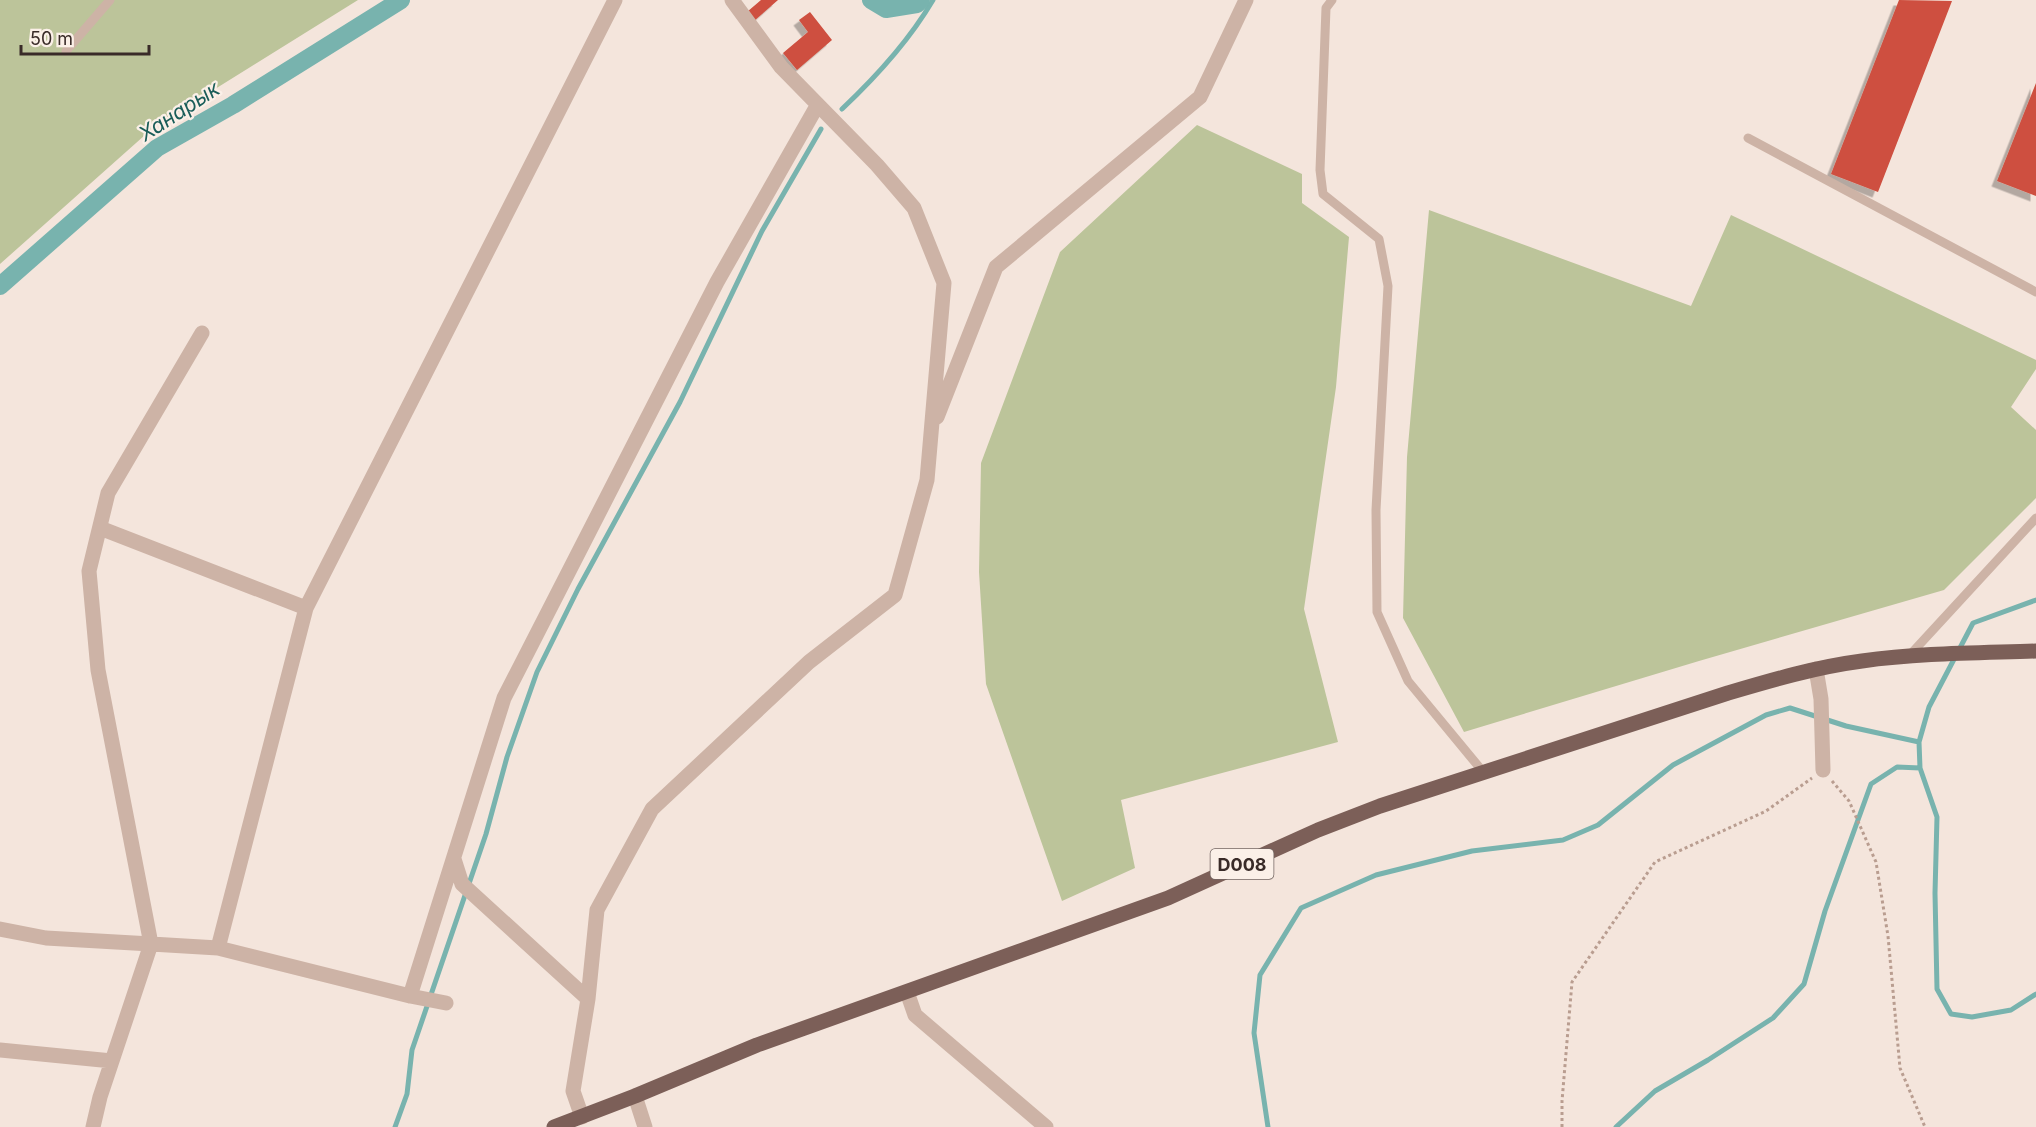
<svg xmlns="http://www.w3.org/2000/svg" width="2036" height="1127" font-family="Inter,sans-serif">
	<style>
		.green { fill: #bcc49a }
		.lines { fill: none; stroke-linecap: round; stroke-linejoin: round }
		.stream { stroke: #78b3ae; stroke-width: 5 }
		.canal { stroke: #78b3ae; stroke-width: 18 }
		.building { fill: #ce4f3f; filter: url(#shadow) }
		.path { stroke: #b99d90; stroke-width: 3; stroke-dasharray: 3 3; stroke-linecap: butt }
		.lane { stroke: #cdb3a6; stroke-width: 9 }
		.street { stroke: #cdb3a6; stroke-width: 15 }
		.primary { stroke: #7c5f58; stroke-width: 15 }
		.labels { text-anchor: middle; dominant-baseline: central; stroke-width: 4.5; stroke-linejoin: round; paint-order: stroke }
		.shield { fill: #fbf0e8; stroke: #736662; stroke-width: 1.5 }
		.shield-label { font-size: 18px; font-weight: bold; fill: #392b28 }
		.water-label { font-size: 21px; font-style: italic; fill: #1a5d59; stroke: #fbf0e8 }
	</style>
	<defs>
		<filter id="shadow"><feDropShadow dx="-5.5" dy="5.5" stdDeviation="0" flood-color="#0004"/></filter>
	</defs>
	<rect width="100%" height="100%" fill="#f4e5dc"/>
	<path class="green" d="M0 0H358L154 127 0 264Z
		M1197 125 1302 174V203L1349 237 1336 387 1304 609 1338 742 1121 800 1135 868 1062 901 986 684 979 572 981 463 1060 252Z
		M1429 210 1691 306 1731 215 2036 360V369L2011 407 2036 430V498L1944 590 1699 661 1464 732 1403 618 1407 457Z"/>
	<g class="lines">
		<path class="stream" d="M842 109C877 76 909 41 933 0
			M2036 600 1973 623 1929 707 1919 742 1920 768 1937 817 1935 893 1937 989 1951 1014 1972 1017 2011 1010 2036 994
			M395 1127 407 1094 412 1050 486 834 507 757 537 672 578 589 680 402 762 231 821 129
			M1268 1127 1254 1033 1260 975 1301 908 1376 875 1472 851 1563 840 1598 825 1673 765 1766 715 1790 708 1846 726 1919 742
			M1616 1127 1655 1091 1708 1060 1773 1018 1804 984 1825 911 1871 784 1897 767 1920 768"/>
		<path class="canal" d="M871 0 886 9 917 4 921 0
			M0 286 157 148 233 105 401 0"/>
	</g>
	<path class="building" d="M761 0H778L754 21 747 12Z
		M1899 0 1952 1 1878 192 1831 174Z
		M810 12 832 40 797 70 783 53 808 32 799 20Z
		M2036 83V196L1997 181Z"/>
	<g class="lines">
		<path class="path" d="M1832 781 1849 801 1876 862 1888 936 1900 1068 1925 1127
			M1562 1127V1101L1572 982 1655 862 1766 811 1812 778"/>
		<path class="lane" d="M1332 0 1326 8 1320 170 1323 194 1379 239 1388 286 1376 510 1377 612 1408 681 1484 773
			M66 51 110 0
			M1748 138 2036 292
			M1908 657 2036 518"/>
		<path class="street" d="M937 417 996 267 1200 97 1246 0
			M100 528 306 608
			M1816 669 1821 699 1823 770
			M454 859 462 884 588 999
			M0 929 46 938 151 944 98 670 89 571 108 493 202 333
			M218 948 410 996 446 1003
			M907 992 915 1015 1046 1127
			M410 996 504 698 717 282 817 106
			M0 1050 112 1061
			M635 1096 645 1127
			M582 1117 573 1091 588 999 597 910 652 809 809 662 895 595 927 480 944 283 914 208 877 165 781 67 732 0
			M93 1127 100 1097 151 944 218 948 306 608 615 0"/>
		<path class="primary" d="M554 1127 635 1096 757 1045 1168 898 1318 830 1380 806 1728 693C1772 680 1816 667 1862 661 1919 653 1978 653 2036 651"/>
	</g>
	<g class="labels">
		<rect class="shield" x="1210.5" y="849" width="63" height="30" rx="4.5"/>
		<g class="shield-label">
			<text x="1242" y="864">D008</text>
		</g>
		<g class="water-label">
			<text transform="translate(179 111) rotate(-33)">Ханарык</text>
		</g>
	</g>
	<path d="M21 45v9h128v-9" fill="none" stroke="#392b28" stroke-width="3"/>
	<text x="30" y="45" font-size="18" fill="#392b28" stroke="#fbf0e8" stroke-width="4.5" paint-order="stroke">50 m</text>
</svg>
